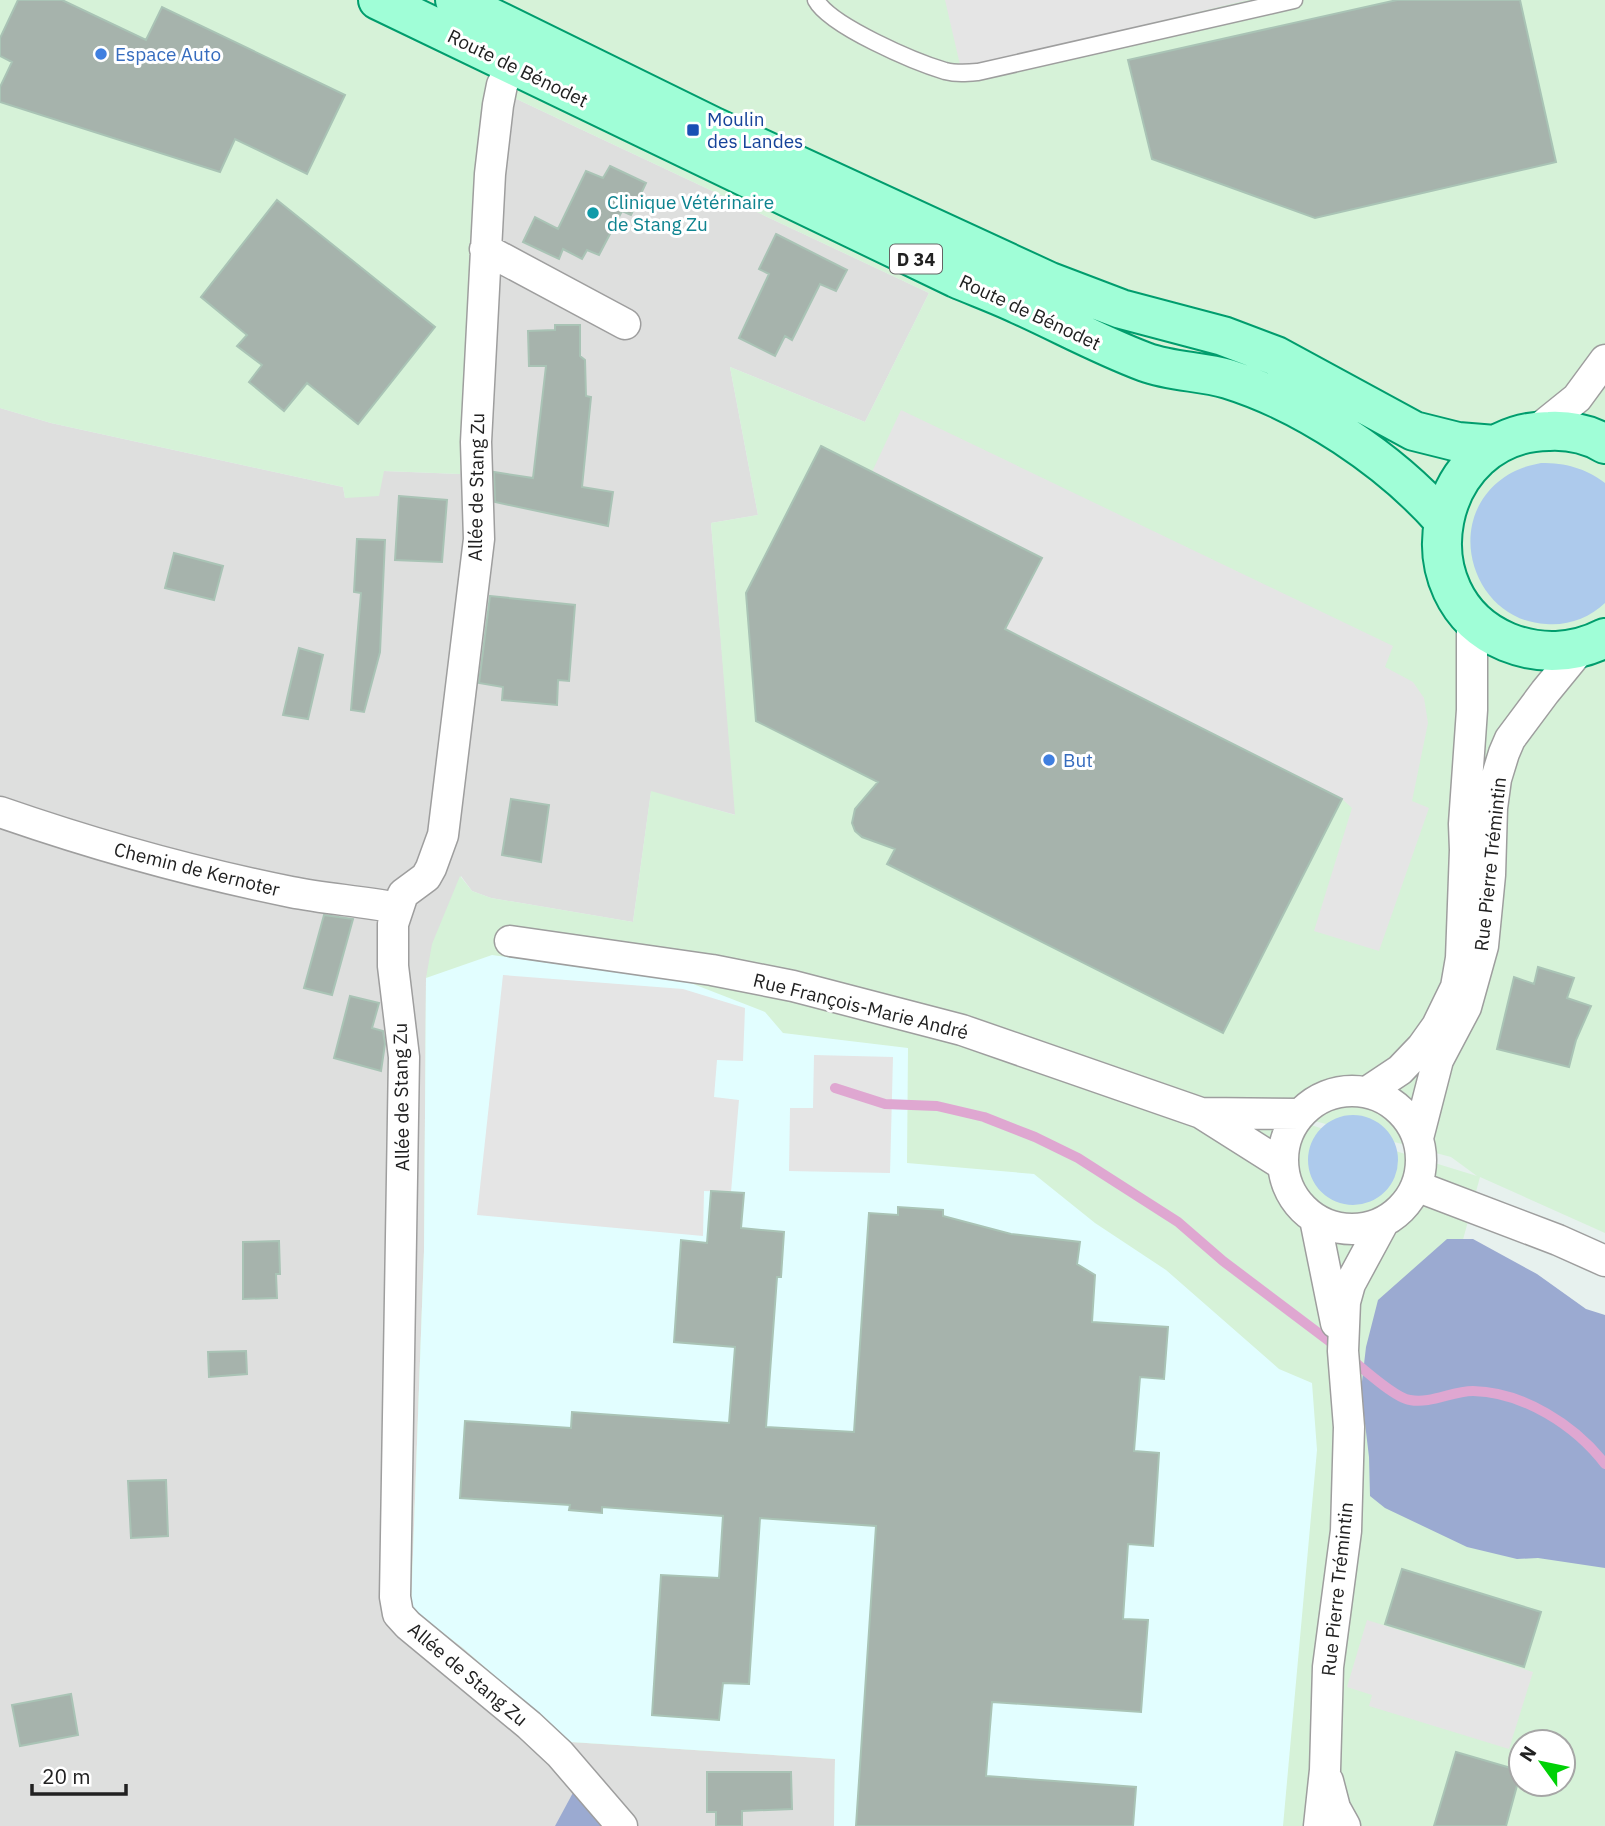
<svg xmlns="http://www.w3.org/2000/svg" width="1605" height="1826" font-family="'IBM Plex Sans',sans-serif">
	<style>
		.residential { fill: #dedfde }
		.commercial { fill: #d6f2d8; fill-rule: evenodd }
		.education { fill: #e2feff }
		.grass { fill: #adcaec }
		.forest { fill: #9baad1 }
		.parking { fill: #e5e5e5 }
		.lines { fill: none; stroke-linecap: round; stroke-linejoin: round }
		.stream { stroke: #dfa7d1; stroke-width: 10 }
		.building { fill: #a6b3ac; stroke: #a9c3b5; stroke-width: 2 }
		.lane-casing { stroke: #9e9e9e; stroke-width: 19 }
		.street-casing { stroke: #9e9e9e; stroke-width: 33 }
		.primary-casing { stroke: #009d6d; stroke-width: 42 }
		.lane { stroke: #fff; stroke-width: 16 }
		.street { stroke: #fff; stroke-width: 30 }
		.primary { stroke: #a0fed7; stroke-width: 38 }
		.shop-dot { fill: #3f7fe0; stroke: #fff; stroke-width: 2.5 }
		.transit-dot { fill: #1a4fb4; stroke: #fff; stroke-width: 2.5 }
		.culture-dot { fill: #0f9aa8; stroke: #fff; stroke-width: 2.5 }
		.labels { text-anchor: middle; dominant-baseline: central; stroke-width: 6; stroke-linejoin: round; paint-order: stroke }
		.shield { fill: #fff; stroke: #646464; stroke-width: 2 }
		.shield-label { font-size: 18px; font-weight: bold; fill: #212121 }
		.shop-label { font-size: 19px; fill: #366cbe; stroke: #fff; text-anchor: start }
		.street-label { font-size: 19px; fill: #212121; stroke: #fff }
		.transit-label { font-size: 19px; fill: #164399; stroke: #fff; text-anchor: start }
		.culture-label { font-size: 19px; fill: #0d838f; stroke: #fff; text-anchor: start }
	</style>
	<rect width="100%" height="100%" fill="#e7f1ee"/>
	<path class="residential" d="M487 85 929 293 865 422 730 367 758 515 711 523 736 815 651 792 633 922 491 898 472 891 461 876 426 978 424 1251 411 1608 463 1648 571 1742 835 1759 834 1826H0V408L51 423 343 487 345 498 384 471 460 474Z"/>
	<path class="commercial" d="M0 0H1605V1233L1480 1177 1461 1247 1605 1537V1826H834L835 1759 571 1742 463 1648 411 1608 424 1251 426 978 432 944 460 876 472 891 491 898 633 922 651 791 735 815 711 523 758 515 730 367 865 422 929 293 487 85 460 474 384 471 379 496 345 498 343 487 51 423 0 408ZM1223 1097 1451 1157 1477 1176 1223 1098ZM1521 1742H1563V1784H1521Z"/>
	<path class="education" d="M492 955 688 982 765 1012 783 1033 908 1048 907 1163 1034 1174 1095 1223 1166 1270 1279 1369 1312 1383 1317 1450 1283 1826H834L835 1759 571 1742 463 1648 411 1608 424 1251 426 978Z"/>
	<path class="grass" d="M1541 463C1566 463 1585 468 1605 483V603C1589 618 1568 626 1546 624 1476 621 1443 528 1498 482 1511 471 1525 466 1541 463Z
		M1308 1160a45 45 0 1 1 90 0a45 45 0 1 1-90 0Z"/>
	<path class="forest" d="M1447 1239H1473L1537 1274 1586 1309 1605 1315V1568L1538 1558 1517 1559 1467 1547 1385 1508 1370 1496 1369 1457 1361 1390 1366 1347 1378 1300Z
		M575 1789 604 1826H555Z"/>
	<path class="parking" d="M945 0H1248L961 69Z
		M901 410 1393 646 1385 667 1413 682 1424 698 1428 723 1412 801 1429 808 1379 951 1314 931 1352 808 1342 799 1005 629 1042 558 872 472Z
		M503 975 683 989 745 1008 743 1061 717 1060 714 1097 739 1100 731 1192 704 1191 703 1236 477 1215Z
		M814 1055 893 1057 890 1173 789 1171 790 1108H813Z
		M1367 1620 1533 1672 1509 1749 1369 1706 1372 1695 1347 1687Z"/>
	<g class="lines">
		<path class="stream" d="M835 1088 885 1104 937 1106 984 1117 1035 1137 1078 1158 1178 1222 1223 1261 1337 1347
			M1349 1357C1361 1367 1395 1398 1410 1400 1431 1404 1452 1391 1473 1391 1523 1392 1575 1425 1605 1464"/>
	</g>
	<path class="building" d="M18 0H62L146 40 162 7 345 95 307 174 235 139 220 172 0 102V87L12 62 0 56V38Z
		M1397 0H1520L1556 162 1315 218 1152 159 1128 60Z
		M610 166 646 183 631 215 622 211 599 255 587 250 582 259 563 249 559 259 523 242 535 217 558 229 586 171 603 178Z
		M277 200 435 327 358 424 307 383 284 411 249 382 262 365 237 346 247 335 201 297Z
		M776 234 847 270 836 291 820 284 792 340 785 336 775 356 739 338 769 274 759 269Z
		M555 325H580V356L585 360 586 396 591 397 582 487 613 492 608 526 495 502 494 472 533 478 546 366H529L528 331 555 330Z
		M821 446 1042 558 1005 629 1342 799 1223 1033 887 864 895 849 862 837 855 831 852 823 855 809 878 782 756 721 746 593Z
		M399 496 447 500 442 562 395 560Z
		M357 539 385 540 380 652 364 712 351 710 361 593 354 592Z
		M174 553 223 566 214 600 165 588Z
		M490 596 575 605 569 681 558 680 557 705 502 700 503 687 479 683Z
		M299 648 323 655 308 719 283 715Z
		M511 799 549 805 541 862 502 855Z
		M324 915 353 919 332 995 304 988Z
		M1538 967 1574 978 1567 998 1591 1006 1576 1040 1569 1067 1497 1049 1514 977 1534 984Z
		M350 996 379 1003 372 1028 383 1031 385 1044 381 1071 334 1058Z
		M711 1191 744 1193 741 1228 784 1232 781 1277H777L766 1427 854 1432 869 1213 898 1215V1207L943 1210V1216L1011 1234 1080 1242 1077 1264 1095 1275 1092 1322 1168 1327 1164 1379 1140 1377 1134 1451 1159 1453 1153 1546 1128 1544 1123 1619 1148 1620 1141 1712 992 1702 986 1776 1136 1787 1133 1826H856L876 1526 760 1518 749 1684 723 1683 719 1720 652 1715 661 1575 719 1578 723 1516 602 1507V1513L569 1510 570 1505 460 1498 465 1421 571 1428 572 1412 729 1423 735 1347 674 1342 681 1240 707 1243Z
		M279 1241 280 1274H276L277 1298 243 1299V1242Z
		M246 1351 247 1374 209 1377 208 1352Z
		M166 1480 168 1536 131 1538 128 1481Z
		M1402 1569 1541 1612 1524 1667 1385 1624Z
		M71 1694 78 1735 20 1746 12 1705Z
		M1456 1752 1521 1771 1506 1826H1434Z
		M707 1772H791L792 1809 742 1811V1826H716V1812H707Z"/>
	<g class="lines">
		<g class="lane-casing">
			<path id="lane" d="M816 0C830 26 915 62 945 71 957 74 967 73 978 72L1294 0"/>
		</g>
		<g class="street-casing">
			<path id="street" d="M511 66 502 85 498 105 490 174 476 442 479 539 443 835 431 868 426 877 403 894 393 924V966L404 1057 395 1597 398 1614 408 1625 529 1725 560 1754 622 1826
				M485 249 625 324
				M1536 431 1577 398 1605 360
				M0 812C95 845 192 872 291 892 326 899 362 901 397 908
				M510 941 712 970 793 986 962 1030 1201 1113 1283 1165
				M1283 1160a69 69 0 1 1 138 0a69 69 0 1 1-138 0Z
				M1367 1092 1400 1070 1422 1047 1437 1026 1456 987 1461 958 1465 850 1464 824 1472 710V618
				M1202 1113 1300 1114
				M1418 1138 1438 1060 1466 1007 1483 946 1490 875 1492 808 1496 779 1504 753 1510 739 1545 692 1581 648
				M1416 1186 1558 1240 1605 1261
				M1315 1219 1336 1323
				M1328 1781 1335 1808 1345 1826
				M1319 1826 1325 1770 1328 1667 1346 1531 1349 1427 1343 1351 1345 1302 1350 1284 1383 1223"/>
		</g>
		<g class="primary-casing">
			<path id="primary" d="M378 0 956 278C977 287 999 295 1020 305 1062 324 1102 346 1145 362 1172 372 1201 371 1228 379 1305 403 1390 460 1443 520
				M455 0 714 127 1050 282 1121 309 1223 336 1276 356 1414 431 1458 442 1495 445
				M1605 444C1588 434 1569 430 1549 431 1433 432 1400 597 1507 642 1539 655 1574 654 1605 638"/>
		</g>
		<use href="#lane" class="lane"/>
		<use href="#street" class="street"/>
		<use href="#primary" class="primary"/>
	</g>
	<g class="shop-dot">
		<circle cx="101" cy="54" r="7"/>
		<circle cx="1049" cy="760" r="7"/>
	</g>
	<rect class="transit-dot" x="686" y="123" width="14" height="14" rx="3.5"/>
	<circle class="culture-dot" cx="593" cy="213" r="7"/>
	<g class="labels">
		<rect class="shield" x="890" y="244.5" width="52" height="29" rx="5"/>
		<g class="shield-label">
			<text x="916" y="259">D 34</text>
		</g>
		<g class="shop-label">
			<text x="115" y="54">Espace Auto</text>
			<text x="1063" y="760">But</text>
		</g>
		<g class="street-label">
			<text transform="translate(518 68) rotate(26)">Route de Bénodet</text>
			<text transform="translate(1030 312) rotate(25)">Route de Bénodet</text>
			<text transform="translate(476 487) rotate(-89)">Allée de Stang Zu</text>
			<text transform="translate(1490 864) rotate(-84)">Rue Pierre Trémintin</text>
			<text transform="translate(197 869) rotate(14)">Chemin de Kernoter</text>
			<text transform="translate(861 1006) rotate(14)">Rue François-Marie André</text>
			<text transform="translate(401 1097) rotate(-91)">Allée de Stang Zu</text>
			<text transform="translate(1337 1589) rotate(-84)">Rue Pierre Trémintin</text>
			<text transform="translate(468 1674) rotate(40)">Allée de Stang Zu</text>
		</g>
		<g class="transit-label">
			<text x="707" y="119">Moulin<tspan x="707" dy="22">des Landes</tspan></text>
		</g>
		<g class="culture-label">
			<text x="607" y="202">Clinique Vétérinaire<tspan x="607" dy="22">de Stang Zu</tspan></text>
		</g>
	</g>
	<g transform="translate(1542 1763) rotate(303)"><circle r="33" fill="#ffffff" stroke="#a6a6a6" stroke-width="2"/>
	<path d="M0-5L12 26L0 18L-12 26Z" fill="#00d105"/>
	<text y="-10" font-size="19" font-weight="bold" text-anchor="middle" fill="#212121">N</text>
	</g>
	<path d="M32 1784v10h94v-10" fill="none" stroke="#212121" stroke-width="3.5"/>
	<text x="42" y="1784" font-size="21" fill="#212121" stroke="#ffffff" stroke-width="5" paint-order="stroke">20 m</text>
</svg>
